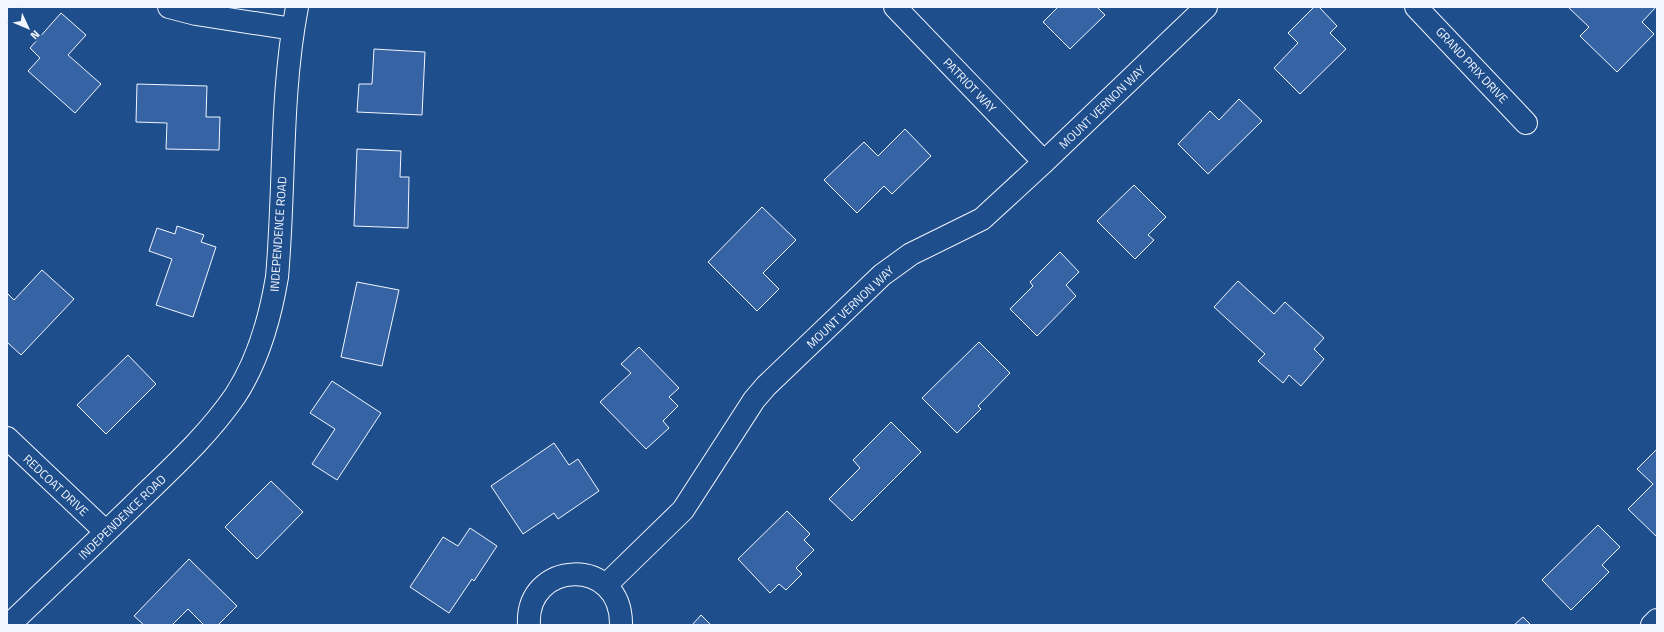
<svg xmlns="http://www.w3.org/2000/svg" width="1664" height="632" font-family="'Titillium Web',sans-serif">
	<style>
		.building { fill: #3563a3; stroke: #f2f6ff }
		.lines { fill: none; stroke-linecap: round; stroke-linejoin: round }
		.street-casing { stroke: #f2f6ff; stroke-width: 24 }
		.street { stroke: #1f4e8c; stroke-width: 22 }
		.labels { text-anchor: middle; dominant-baseline: central; stroke-width: 3; stroke-linejoin: round; paint-order: stroke }
		.street-label { font-size: 12px; fill: #f2f6ff; stroke: #1f4e8c }
	</style>
	<rect width="100%" height="100%" fill="#1f4e8c"/>
	<path class="building" d="M1058 7H1099L1098 8 1105 15 1070 49 1043 22Z
		M1314 7H1319L1337 26 1330 33 1346 49 1300 94 1274 68 1298 43 1288 33Z
		M1568 7H1656L1642 22 1654 34 1617 72 1580 36 1589 27Z
		M61 13 86 35 68 55 101 84 75 113 28 71 40 58 30 48Z
		M374 49 425 52 422 115 357 112 359 84H372Z
		M137 84 207 86 206 117H220L219 150 166 149 167 123 136 122Z
		M1239 99 1262 121 1208 174 1178 144 1210 111 1219 120Z
		M905 129 931 156 892 194 884 186 857 213 824 180 864 142 878 156Z
		M357 149 401 151 400 177H409L408 228 354 226Z
		M1134 185 1166 217 1148 235 1154 240 1135 259 1097 221Z
		M762 207 796 240 763 273 779 289 757 311 708 262Z
		M177 226 204 235 201 242 216 247 193 317 156 305 172 259 149 251 157 228 175 234Z
		M1060 252 1079 272 1066 285 1076 296 1037 336 1010 309 1033 286 1030 282Z
		M42 270 74 299 21 355 7 342V293L14 300Z
		M1238 281 1274 314 1285 302 1324 338 1314 349 1324 359 1301 386 1289 375 1283 383 1258 361 1265 354 1214 307Z
		M357 282 399 290 382 366 341 357Z
		M979 342 1010 373 978 406 981 409 957 433 922 398Z
		M639 347 679 388 669 397 678 406 663 421 669 428 646 449 600 402 631 373 621 364Z
		M128 355 156 384 106 434 77 405Z
		M332 381 381 413 337 480 312 464 335 429 310 413Z
		M891 422 921 452 852 521 829 499 860 468 853 460Z
		M554 443 569 465 578 459 599 491 558 519 554 513 523 534 491 486Z
		M1657 449V537L1628 509 1653 484 1637 469Z
		M271 481 303 512 257 559 225 527Z
		M787 511 810 534 804 540 814 550 796 568 802 574 786 590 779 584 770 593 738 559Z
		M1598 525 1620 547 1602 565 1609 572 1571 610 1542 580Z
		M470 528 497 546 474 581 472 579 449 613 410 587 443 537 458 546Z
		M189 559 237 606 218 625H204L188 609 172 625H144L134 616Z
		M701 615 711 625H692Z
		M1523 617 1531 625H1514Z"/>
	<g class="lines">
		<g class="street-casing">
			<path id="street" d="M169 7 196 14 293 29
				M895 7 1044 162
				M1416 7 1526 123
				M7 438 106 532
				M606 585 683 510 754 400 766 386 882 275 911 254 982 219 1044 162 1206 7
				M9 625C53 583 97 541 140 499 174 466 208 435 235 396 258 361 270 319 277 277 285 187 280 96 297 7
				M529 625C525 560 622 555 621 625
				M1652 625 1657 620"/>
		</g>
		<use href="#street" class="street"/>
	</g>
	<g class="labels">
		<g class="street-label">
			<text transform="translate(1472 65) rotate(47)">GRAND PRIX DRIVE</text>
			<text transform="translate(970 85) rotate(46)">PATRIOT WAY</text>
			<text transform="translate(1102 107) rotate(-44)">MOUNT VERNON WAY</text>
			<text transform="translate(278 234) rotate(-86)">INDEPENDENCE ROAD</text>
			<text transform="translate(850 307) rotate(-43)">MOUNT VERNON WAY</text>
			<text transform="translate(56 485) rotate(43)">REDCOAT DRIVE</text>
			<text transform="translate(122 517) rotate(-44)">INDEPENDENCE ROAD</text>
		</g>
	</g>
	<rect width="1664" height="632" fill="none" stroke="#f2f6ff" stroke-width="16"/>
	<g transform="translate(28 28) rotate(134)" stroke="#1f4e8c" stroke-width="3" paint-order="stroke">
	<path d="M0-3L7 15L0 10L-7 15Z" fill="#f2f6ff"/>
	<text y="-6" font-size="11" font-weight="bold" text-anchor="middle" fill="#f2f6ff">N</text>
	</g>
</svg>
